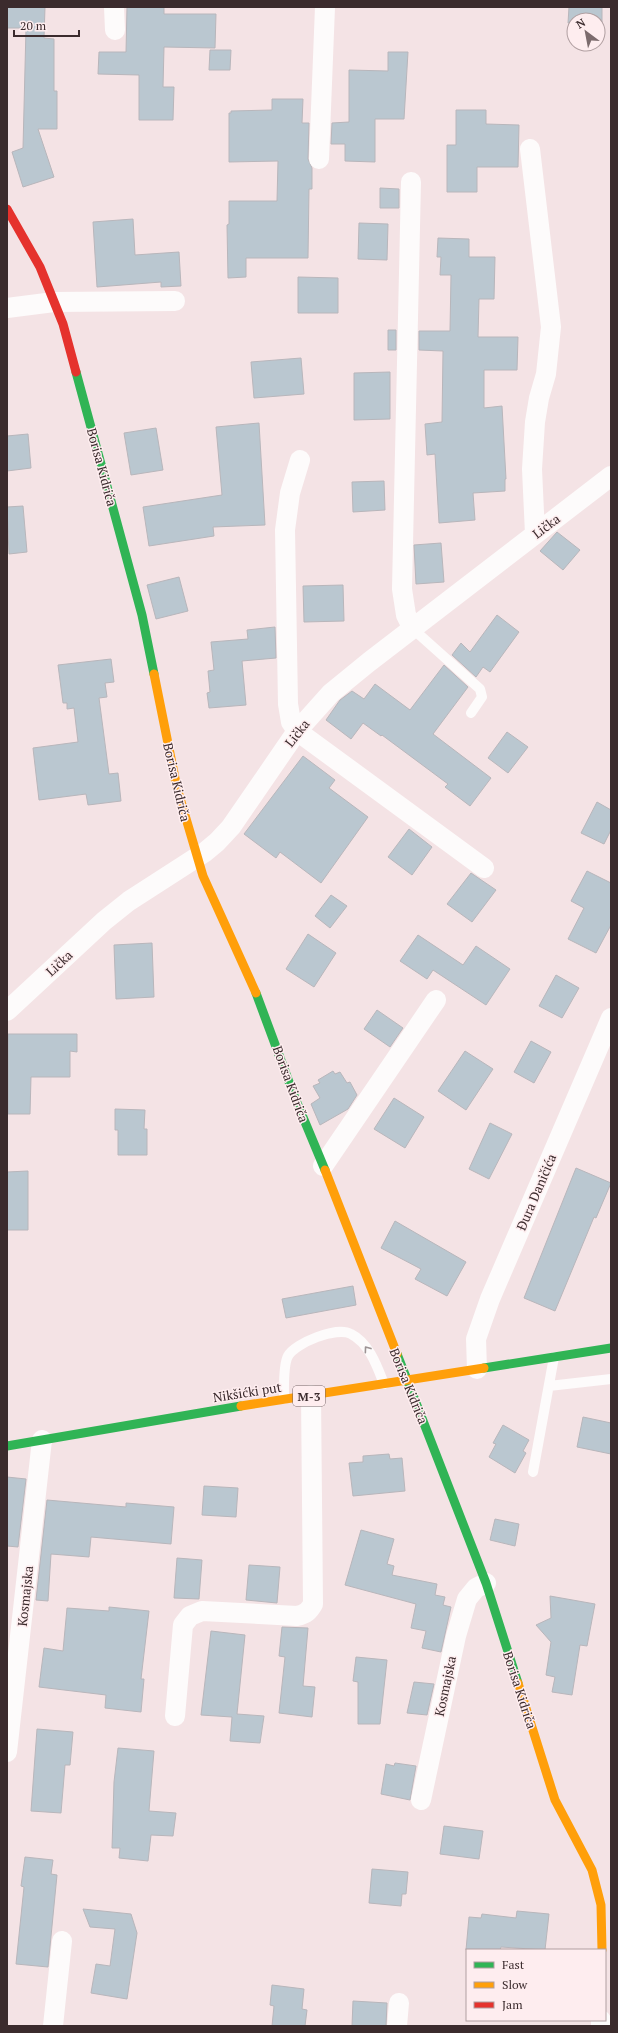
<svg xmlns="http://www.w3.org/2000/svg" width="618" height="2033" font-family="'PT Serif',serif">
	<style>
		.building { fill: #bac7d0; stroke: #b8b6bb }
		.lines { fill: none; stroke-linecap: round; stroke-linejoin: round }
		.lane { stroke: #fdfbfb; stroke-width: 10 }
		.street { stroke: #fdfbfb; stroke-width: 20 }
		.fast { stroke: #30b455; stroke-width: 9 }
		.slow { stroke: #ff9f0a; stroke-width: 9 }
		.jam { stroke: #e5322d; stroke-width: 9 }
		.oneway { stroke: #9c9394 }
		.labels { text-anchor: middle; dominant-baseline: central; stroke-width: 3; stroke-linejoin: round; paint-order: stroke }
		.shield { fill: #feedef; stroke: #766567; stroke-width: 1 }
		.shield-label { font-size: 12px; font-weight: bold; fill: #3b2b2d }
		.street-label { font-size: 13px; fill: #3b2b2d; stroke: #feedef }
	</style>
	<rect width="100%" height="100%" fill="#f4e3e5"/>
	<path class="building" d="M7 7H45L44 38 54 39V91H57V129H38L54 177 23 187 12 152 23 148 26 28H7Z
		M127 7H164V14H216L215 48 164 47 163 87H174L173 120H139V75L98 74 99 52H126Z
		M569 7H602V24H598V20H574V23H568Z
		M210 50H231L230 70H209Z
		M388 52H408L404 119H375V162L345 161V144H331L332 123 349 122V70L388 71Z
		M272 99H303L302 123H309L308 159 312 168V189H309L308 258H246V277L228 278 227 225 229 224V201H277L278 161 229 162V113H231V111L272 110Z
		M456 110H486V124L519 125 518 167H477V192H447V145H456Z
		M380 188 399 189V208H380Z
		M133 219 135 255 179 252 181 286 161 287V282L97 287 93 222Z
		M359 223 388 224 387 260 358 259Z
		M438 238 469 239V257H495L494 299H479L478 337H518L517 370H484V408L502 406 506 479H505V491L473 493 475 520 439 523 435 454 427 455 425 424 442 422 443 351 419 350V331H450L451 275H440L441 257H437Z
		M298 277 338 278V313H298Z
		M388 330H396V350H388Z
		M301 358 304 394 254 398 251 362Z
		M390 372V419L354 420V373Z
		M259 423 265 525 213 527 214 536 149 546 143 507 222 495 216 427Z
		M156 428 163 470 131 475 124 433Z
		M28 434 31 468 7 471V436Z
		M384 481 385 510 353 512 352 482Z
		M23 506 27 552 9 554 7 507Z
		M557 532 580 550 563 570 540 551Z
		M441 543 444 582 416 584 414 545Z
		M179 577 188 611 156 619 147 585Z
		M343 585 344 621 304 622 303 586Z
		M497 615 519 632 490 672 483 667 476 677 452 655 461 643 470 652Z
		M275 627 276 658 242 661 246 705 209 708 207 693 210 692 208 671 214 670 211 642 248 639 247 630Z
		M111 659 114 682 105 683 107 697 99 698 109 774 118 773 121 801 88 805 86 794 39 800 33 748 78 742 74 708 67 709V703H63L58 665Z
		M444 665 468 687 433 734 491 778 470 806 445 787 448 784 382 735 381 736 363 723 351 739 326 720 340 700 352 691 364 699 375 684 410 710Z
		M507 732 528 747 508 773 488 758Z
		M303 756 335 780 329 788 368 817 321 883 280 852 276 858 244 834Z
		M597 802 611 810V830L604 844 581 833Z
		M409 829 432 847 412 875 388 857Z
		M587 871 611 883V925L596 953 568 939 584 908 571 901Z
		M471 873 496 890 472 922 447 904Z
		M331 895 347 906 330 928 315 916Z
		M308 934 336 953 314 987 286 969Z
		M418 935 463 965 476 946 510 969 486 1005 433 970 427 979 400 961Z
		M152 943 154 997 116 999 114 945Z
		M556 975 579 988 562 1018 539 1006Z
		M377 1010 403 1028 390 1047 364 1029Z
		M8 1034H77V1052L70 1051V1077H31L30 1114H8Z
		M531 1041 551 1052 534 1083 514 1072Z
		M465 1051 493 1069 466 1110 438 1091Z
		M333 1071 335 1074 340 1072 347 1083 350 1082 357 1095 348 1109 320 1125 311 1104 320 1098 313 1086 320 1083 318 1080Z
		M394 1098 424 1117 405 1148 374 1129Z
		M115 1109 145 1110 144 1129H147V1155H118V1130H115Z
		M490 1123 512 1134 489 1179 469 1169Z
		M576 1168 611 1183 596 1218 594 1217 555 1311 524 1298Z
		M28 1171V1230H7V1172Z
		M395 1221 466 1262 447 1296 415 1279 421 1269 381 1248Z
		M353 1286 356 1305 286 1318 282 1299Z
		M583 1417 611 1423V1454L577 1447Z
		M503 1425 529 1440 523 1451 526 1453 515 1473 489 1457 496 1444 493 1443Z
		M389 1454 390 1459 402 1458 405 1491 353 1496 349 1463 363 1462V1456Z
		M7 1477 26 1479 18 1547 7 1546Z
		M204 1486 238 1488 236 1517 202 1515Z
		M47 1500 126 1507V1503L174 1507 171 1544 91 1537 89 1557 51 1554 48 1601 36 1600Z
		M495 1519 519 1524 515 1546 490 1540Z
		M361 1530 394 1539 387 1564 394 1566 392 1575 437 1584 435 1595 445 1597 443 1605 451 1607 441 1652 422 1648 426 1631 411 1628 416 1604 345 1585Z
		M177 1558 202 1560 199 1599 174 1598Z
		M249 1565 280 1567 277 1603 246 1600Z
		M550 1596 595 1604 587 1646 580 1645 572 1695 552 1692 555 1677 546 1675 551 1642 536 1625 551 1618Z
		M109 1607 149 1611 141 1679H144L141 1712 105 1708 106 1695 39 1687 44 1648 63 1651 67 1608 109 1611Z
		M282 1627 308 1628 303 1686 315 1687 312 1717 279 1713 285 1657 279 1656Z
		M211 1631 245 1635 237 1714 264 1716 260 1743 230 1741 232 1717 201 1715Z
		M356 1657 387 1660 380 1724H358V1682L353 1681Z
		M414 1682 434 1684 427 1715 407 1713Z
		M37 1729 73 1732 70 1765H65L61 1813 31 1811Z
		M118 1748 154 1751 149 1811 176 1813 173 1836 151 1835 148 1861 119 1858 120 1848H112L114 1782Z
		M395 1763 416 1766 410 1800 381 1794 386 1764 394 1766Z
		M444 1826 483 1831 479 1859 440 1854Z
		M25 1857 53 1860 51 1874 57 1875 48 1967 16 1964 24 1887 21 1886Z
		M372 1869 408 1872 406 1894H402L401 1906 369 1903Z
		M83 1909 131 1914 137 1933 127 1999 91 1993 96 1964 110 1966 115 1929 90 1927Z
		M517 1911 549 1914 545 1950 501 1947 500 1950H466L469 1917 481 1918 482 1914 516 1918Z
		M272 1985 304 1989 302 2009 307 2010 305 2026H272L274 2006 270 2005Z
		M353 2001 387 2003 386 2026H352Z"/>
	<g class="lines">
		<path class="lane" d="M413 629 480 689 482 697 471 713
			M549 1386 611 1379
			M284 1399C284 1389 283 1365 288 1356 295 1343 337 1326 351 1334 369 1343 377 1366 384 1384
			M533 1472 554 1357"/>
		<path class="street" d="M114 7 115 30
			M530 149 551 327 546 374 539 398 535 422 532 469 535 534
			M319 159 325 7
			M411 182 402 589 406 615 413 629
			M7 308 54 302 175 301
			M300 460 290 493 285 530 288 704 291 722 297 731 484 868
			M7 1011 104 921 129 901 205 852 217 842 231 827 297 731 331 693 369 662 611 476
			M323 1166 436 1000
			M477 1369 476 1339 490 1299 611 1018
			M175 1716 183 1625 190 1616 202 1611 297 1616C306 1614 309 1611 313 1604L311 1395
			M7 1752 42 1440
			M421 1800 456 1636 467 1599 476 1588 486 1583
			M53 2026 62 1941
			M397 2026 399 2003
			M601 2026V2020"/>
		<path class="fast" d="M76 372 142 615 154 674
			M256 993 295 1098 325 1170
			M397 1354 486 1583 518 1683
			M484 1368 611 1348
			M7 1446 241 1406"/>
		<path class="slow" d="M154 674 177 788 203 876 256 993
			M325 1170 397 1354
			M241 1406 484 1368
			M518 1683 555 1800 592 1870 601 1905 602 1950"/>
		<path class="jam" d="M7 209 40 267 63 324 76 372"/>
	</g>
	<defs><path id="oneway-chevron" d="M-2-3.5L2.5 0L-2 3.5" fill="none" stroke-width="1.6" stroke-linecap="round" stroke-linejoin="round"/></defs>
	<use class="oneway" href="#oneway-chevron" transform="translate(367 1349) rotate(-126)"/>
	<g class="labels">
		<rect class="shield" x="293" y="1386" width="32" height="20" rx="3"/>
		<g class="shield-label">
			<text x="309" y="1396">M-3</text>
		</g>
		<g class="street-label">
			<text transform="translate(102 467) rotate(75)">Borisa Kidriča</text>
			<text transform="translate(546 526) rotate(-37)">Lička</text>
			<text transform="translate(297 733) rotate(-52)">Lička</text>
			<text transform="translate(177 782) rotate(77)">Borisa Kidriča</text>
			<text transform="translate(59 963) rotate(-43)">Lička</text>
			<text transform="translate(291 1084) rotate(70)">Borisa Kidriča</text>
			<text transform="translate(536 1192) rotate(-67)">Đura Daničića</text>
			<text transform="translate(409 1386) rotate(68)">Borisa Kidriča</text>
			<text transform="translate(247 1392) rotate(-9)">Nikšićki put</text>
			<text transform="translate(25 1596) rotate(-84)">Kosmajska</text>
			<text transform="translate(445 1686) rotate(-78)">Kosmajska</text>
			<text transform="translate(520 1690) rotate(72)">Borisa Kidriča</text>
		</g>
	</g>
	<rect width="618" height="2033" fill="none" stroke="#3b2b2d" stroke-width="16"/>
	<rect x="466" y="1949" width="140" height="72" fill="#feedef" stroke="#b09fa1"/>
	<rect x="474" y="1962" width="20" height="6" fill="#30b455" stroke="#b09fa1"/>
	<text x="502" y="1969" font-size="12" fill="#3b2b2d">Fast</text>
	<rect x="474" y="1982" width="20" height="6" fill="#ff9f0a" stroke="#b09fa1"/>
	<text x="502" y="1989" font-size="12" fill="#3b2b2d">Slow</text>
	<rect x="474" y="2002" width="20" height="6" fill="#e5322d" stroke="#b09fa1"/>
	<text x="502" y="2009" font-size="12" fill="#3b2b2d">Jam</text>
	<g transform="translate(586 32) rotate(328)"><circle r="19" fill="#feedef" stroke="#b09fa1"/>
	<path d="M0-3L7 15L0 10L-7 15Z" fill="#7c6b6d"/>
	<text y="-6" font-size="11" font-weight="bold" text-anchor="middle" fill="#3b2b2d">N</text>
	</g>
	<path d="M14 30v6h65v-6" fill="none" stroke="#3b2b2d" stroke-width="2"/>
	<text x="20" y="30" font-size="12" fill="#3b2b2d" stroke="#feedef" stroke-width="3" paint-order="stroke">20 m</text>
</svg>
